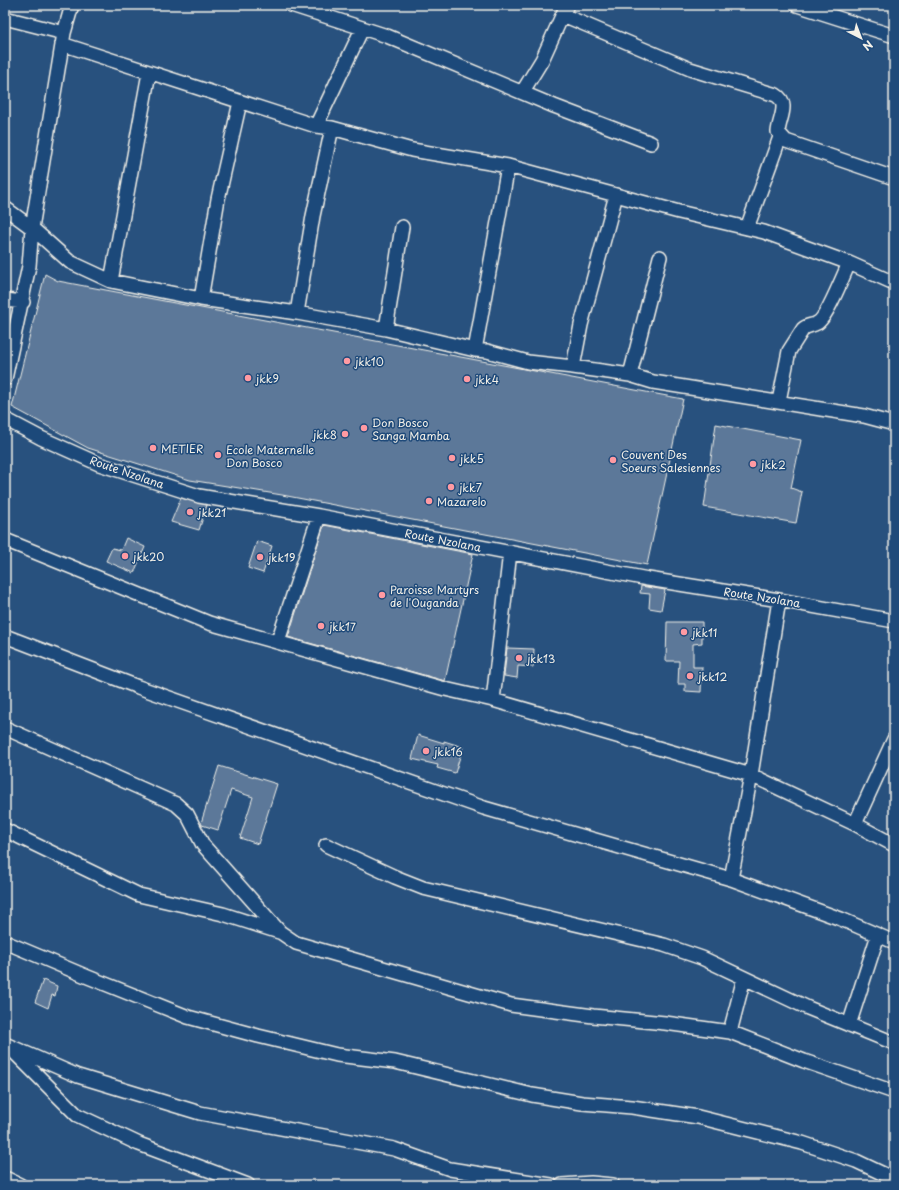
<svg xmlns="http://www.w3.org/2000/svg" width="899" height="1190" font-family="'Playpen Sans',sans-serif">
	<style>
		.building { fill: #5b7899; stroke: #f4f1e8 }
		.lines { fill: none; stroke-linecap: round; stroke-linejoin: round }
		.minor-casing { stroke: #f4f1e8; stroke-width: 16 }
		.minor { stroke: #1f4a7a; stroke-width: 13 }
		.poi-dot { fill: #ff9aa2; stroke: #1f4a7a; stroke-width: 1.5 }
		.labels { text-anchor: middle; dominant-baseline: central; stroke-width: 3; stroke-linejoin: round; paint-order: stroke }
		.poi-label { font-size: 11px; fill: #f4f1e8; stroke: #1f4a7a; text-anchor: start }
		.street-label { font-size: 11px; fill: #f4f1e8; stroke: #1f4a7a }
	</style>
	<rect width="100%" height="100%" fill="#28517e"/>
	<filter id="ink" filterUnits="userSpaceOnUse"><feTurbulence type="fractalNoise" baseFrequency=".025" numOctaves="2"/><feDisplacementMap in="SourceGraphic" scale="8" xChannelSelector="R" yChannelSelector="G"/><feConvolveMatrix kernelMatrix="1 2 1 2 8 2 1 2 1" color-interpolation-filters="sRGB"/></filter>
	<g filter="url(#ink)">
		<path class="building" d="M45 274 58 281 683 399 647 565 282 495 190 480 88 448 12 407Z
			M716 424 801 440 791 488 802 492 796 523 704 507Z
			M181 498 207 505 199 530 171 522Z
			M324 525 473 554 445 681 288 637Z
			M126 538 145 547 134 573 106 561 112 548 121 550Z
			M257 541 272 546 263 573 248 568Z
			M641 586 665 590 661 610 649 608 650 594 640 593Z
			M667 622H702V643L693 644V667H702L701 692 685 691V684H678L679 661H666Z
			M507 648 534 649 533 667 518 666 517 678 504 676Z
			M418 735 444 743V741L463 747 455 773 437 768 438 765 412 759Z
			M219 766 277 784 258 844 240 838 253 797 231 790 218 830 202 825 201 823Z
			M43 980 57 986 55 996 52 995 48 1008 35 1002Z"/>
		<g class="lines">
			<g class="minor-casing">
				<path id="minor" d="M291 5 387 36 554 106 651 143
					M797 5 894 36
					M563 15 690 69 776 95C790 103 779 119 778 132L786 141 894 178
					M5 18 64 33
					M62 44 316 126 332 128 412 150 508 166 679 212 764 232 849 263 894 283
					M523 91 542 60 567 5
					M316 126 362 29
					M5 208 32 228 70 262 111 281 201 299 297 313 386 329 475 350 487 351 528 362 573 367 630 375 653 382 864 416 894 424
					M747 228 780 137
					M111 281 149 73
					M201 299 218 199 240 102
					M5 300 23 302
					M297 313 313 216 332 128
					M386 329 402 227
					M475 350 508 166
					M573 367 581 325 616 195
					M630 375 660 257
					M5 379 29 266 32 228 64 33 72 5
					M779 401 789 351 803 329C807 325 812 326 817 323 826 319 844 274 849 263
					M5 419 41 438 99 464 199 496 319 516 648 579 779 600 894 621
					M5 540 209 623 445 689 493 700 751 775 855 824 894 845
					M5 636 138 687 484 808 731 879 841 919 894 942
					M278 641 319 516
					M493 700 510 552
					M5 728 176 804 187 814 203 845 280 932 296 943 511 1005 593 1016 665 1023 730 1032 804 1061 894 1092
					M855 824 894 739
					M5 830 139 895 223 914 279 932
					M326 845 395 877 423 888 664 945 702 958 808 1008 894 1043
					M731 879 751 775 779 600
					M5 942 88 977 188 1017 258 1036 337 1055 395 1062 532 1095 582 1103 632 1107 698 1117 802 1143 856 1161 894 1179
					M849 1025 878 935
					M730 1032 744 978
					M5 1044 78 1076 200 1113 394 1149 450 1169 551 1185
					M13 1051 77 1115 139 1144 248 1185
					M5 1178 20 1185
					M562 1185 591 1183 613 1185"/>
			</g>
			<use href="#minor" class="minor"/>
		</g>
	</g>
	<g class="poi-dot">
		<circle cx="347" cy="361" r="4"/>
		<circle cx="248" cy="378" r="4"/>
		<circle cx="467" cy="379" r="4"/>
		<circle cx="364" cy="428" r="4"/>
		<circle cx="345" cy="434" r="4"/>
		<circle cx="153" cy="448" r="4"/>
		<circle cx="218" cy="455" r="4"/>
		<circle cx="452" cy="458" r="4"/>
		<circle cx="613" cy="460" r="4"/>
		<circle cx="753" cy="464" r="4"/>
		<circle cx="451" cy="487" r="4"/>
		<circle cx="429" cy="501" r="4"/>
		<circle cx="190" cy="512" r="4"/>
		<circle cx="125" cy="556" r="4"/>
		<circle cx="260" cy="557" r="4"/>
		<circle cx="382" cy="595" r="4"/>
		<circle cx="321" cy="626" r="4"/>
		<circle cx="684" cy="632" r="4"/>
		<circle cx="519" cy="658" r="4"/>
		<circle cx="690" cy="676" r="4"/>
		<circle cx="426" cy="751" r="4"/>
	</g>
	<g class="labels">
		<g class="poi-label">
			<text x="355" y="361">jkk10</text>
			<text x="256" y="378">jkk9</text>
			<text x="475" y="379">jkk4</text>
			<text x="372" y="422">Don Bosco<tspan x="372" dy="13">Sanga Mamba</tspan></text>
			<text x="337" y="434" text-anchor="end">jkk8</text>
			<text x="161" y="448">METIER</text>
			<text x="226" y="449">Ecole Maternelle<tspan x="226" dy="13">Don Bosco</tspan></text>
			<text x="621" y="454">Couvent Des<tspan x="621" dy="13">Soeurs Salesiennes</tspan></text>
			<text x="460" y="458">jkk5</text>
			<text x="761" y="464">jkk2</text>
			<text x="459" y="487">jkk7</text>
			<text x="437" y="501">Mazarelo</text>
			<text x="198" y="512">jkk21</text>
			<text x="133" y="556">jkk20</text>
			<text x="268" y="557">jkk19</text>
			<text x="390" y="589">Paroisse Martyrs<tspan x="390" dy="13">de l'Ouganda</tspan></text>
			<text x="329" y="626">jkk17</text>
			<text x="692" y="632">jkk11</text>
			<text x="527" y="658">jkk13</text>
			<text x="698" y="676">jkk12</text>
			<text x="434" y="751">jkk16</text>
		</g>
		<g class="street-label">
			<text transform="translate(127 472) rotate(19)">Route Nzolana</text>
			<text transform="translate(443 540) rotate(11)">Route Nzolana</text>
			<text transform="translate(762 597) rotate(9)">Route Nzolana</text>
		</g>
	</g>
	<rect width="899" height="1190" fill="none" stroke="#1f4a7a" stroke-width="20"/>
	<rect x="10" y="10" width="879" height="1170" fill="none" stroke="#f4f1e8" stroke-width="1.5" filter="url(#ink)"/>
	<g transform="translate(861 38) rotate(138)" stroke="#1f4a7a" stroke-width="3" paint-order="stroke">
	<path d="M0-3L7 15L0 10L-7 15Z" fill="#f4f1e8"/>
	<text y="-6" font-size="11" font-weight="bold" text-anchor="middle" fill="#f4f1e8">N</text>
	</g>
</svg>
